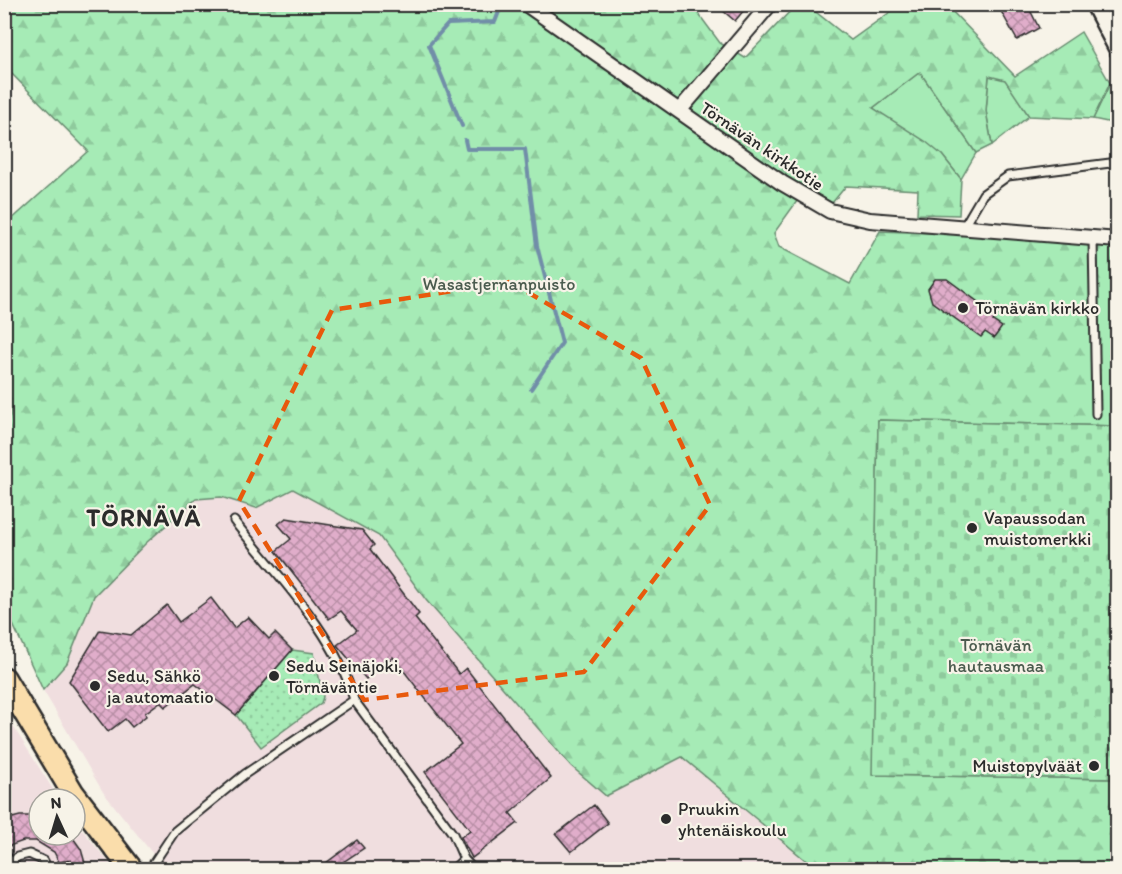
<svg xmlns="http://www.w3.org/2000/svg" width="1122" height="874" font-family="Itim,sans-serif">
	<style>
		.built { fill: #f0dedf }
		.green { fill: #a6ebb6; stroke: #688b70; stroke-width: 1.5 }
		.forest { fill: url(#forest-firs); stroke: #688b70; stroke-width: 1.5 }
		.cemetery { fill: url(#cemetery-stones); stroke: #688b70; stroke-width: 1.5 }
		.park { fill: url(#park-dots); stroke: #688b70; stroke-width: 1.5 }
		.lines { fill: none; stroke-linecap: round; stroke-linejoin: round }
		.stream { stroke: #718ea8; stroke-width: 4 }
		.building { fill: url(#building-cross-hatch); stroke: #2b2b2b; stroke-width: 1.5 }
		.service-casing { stroke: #2b2b2b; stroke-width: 11 }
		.minor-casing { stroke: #2b2b2b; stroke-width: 18 }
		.tertiary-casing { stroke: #2b2b2b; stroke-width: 21 }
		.primary-casing { stroke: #2b2b2b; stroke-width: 26 }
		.service { stroke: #f7f3e8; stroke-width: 7 }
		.minor { stroke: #f7f3e8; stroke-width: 14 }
		.tertiary { stroke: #f7f3e8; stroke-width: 16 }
		.primary { stroke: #faddab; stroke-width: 21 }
		.marked { fill: none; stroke: #e8590c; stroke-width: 4.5; stroke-dasharray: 12 8; stroke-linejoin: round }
		.poi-dot { fill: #2b2b2b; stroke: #f7f3e8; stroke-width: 2 }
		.labels { text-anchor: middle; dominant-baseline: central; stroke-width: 4.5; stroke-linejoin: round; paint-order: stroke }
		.street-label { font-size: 18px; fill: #2b2b2b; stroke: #f7f3e8 }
		.park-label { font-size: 18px; fill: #4a5b4e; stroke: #f7f3e8 }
		.poi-label { font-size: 18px; fill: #2b2b2b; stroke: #f7f3e8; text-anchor: start }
		.district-label { font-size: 24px; font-weight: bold; letter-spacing: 1.5px; fill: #2b2b2b; stroke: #f7f3e8 }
	</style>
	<defs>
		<pattern id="forest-firs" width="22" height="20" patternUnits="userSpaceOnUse" patternTransform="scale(1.5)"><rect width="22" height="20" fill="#a6ebb6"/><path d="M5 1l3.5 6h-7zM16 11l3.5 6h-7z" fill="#8fca9d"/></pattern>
		<pattern id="cemetery-stones" width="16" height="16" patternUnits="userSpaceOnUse" patternTransform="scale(1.5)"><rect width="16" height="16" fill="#a6ebb6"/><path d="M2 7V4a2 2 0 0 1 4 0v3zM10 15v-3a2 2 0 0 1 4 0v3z" fill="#8fca9d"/></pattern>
		<pattern id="park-dots" width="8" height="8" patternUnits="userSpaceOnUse" patternTransform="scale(1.5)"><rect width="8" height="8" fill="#a6ebb6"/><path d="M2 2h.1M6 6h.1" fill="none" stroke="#8fca9d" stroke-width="1.8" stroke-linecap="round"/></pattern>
		<pattern id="building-cross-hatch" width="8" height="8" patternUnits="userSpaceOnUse" patternTransform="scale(1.5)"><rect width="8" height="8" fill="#e0adca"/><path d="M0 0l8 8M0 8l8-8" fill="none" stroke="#b68da4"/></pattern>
	</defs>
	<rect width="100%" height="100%" fill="#f7f3e8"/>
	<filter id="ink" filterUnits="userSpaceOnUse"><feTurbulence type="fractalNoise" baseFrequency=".0167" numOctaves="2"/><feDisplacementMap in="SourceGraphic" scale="12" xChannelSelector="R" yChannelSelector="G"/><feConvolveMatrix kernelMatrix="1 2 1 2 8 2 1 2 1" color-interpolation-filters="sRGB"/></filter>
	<g filter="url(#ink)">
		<path class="built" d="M293 489 379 536 426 600 571 766 606 796 682 757 816 869H165L103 792 43 690 67 663 93 596 146 543 196 499 221 497 256 508Z
			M4 712 59 799H39V835H75V821L114 869H5Z"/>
		<path class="green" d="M920 72 976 153 961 179 942 155 873 108Z
			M989 76 1005 79 1029 116 992 145 986 111Z
			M1110 83 1117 94V124L1093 119Z"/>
		<path class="forest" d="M5 5H692L720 43 745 58 796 5H807L851 40 900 5H946L1015 76 1081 32 1110 83 1093 119 1029 116 1005 80 989 76 986 111 992 145 976 153 920 72 873 108 925 141 942 155 961 179 959 215 917 214 918 190 846 186 832 203 805 190 774 233 779 247 850 284 880 231 983 235 1117 247V426L878 420 873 775 1117 779V869H816L682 757 606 796 571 766 426 600 379 536 293 489 256 508 221 497 196 499 146 543 94 596 67 663 43 690 5 607 4 442 11 411 4 388V216L10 221 88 151 5 67Z"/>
		<path class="cemetery" d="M878 420 1117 426V779L872 775Z"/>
		<path class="park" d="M292 650 314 653 323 697 321 703 261 747 236 715Z"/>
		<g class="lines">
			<path class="stream" d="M462 126 429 45 448 24 495 22 502 4
				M465 140 467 149H525L537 246 562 343 531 389"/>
		</g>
		<path class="building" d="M715 4H749L735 21Z
			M997 4H1027L1039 28 1017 40Z
			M935 279H947L997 316 993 321 1002 327 994 338 985 332 981 337 932 302 928 289Z
			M286 518 362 530 374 545 370 549 419 614 415 618 459 674 466 668 551 778 510 813 518 823 472 858 461 837 470 830 425 772 461 744 393 657 366 679 337 645 357 630 341 611 329 619 276 551 291 539 278 524Z
			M211 598 234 628 248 617 269 639 275 633 292 650 236 715 195 684 165 707 160 702 145 713 146 716 132 727 125 719 108 732 69 681 100 630 131 635 167 605 179 622Z
			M594 805 608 823 571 852 556 834Z
			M20 816H39V835H71L81 849 87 870H72L71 860 59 862 54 852 36 841H23L4 848V820Z
			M357 840 364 848 331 870 326 863Z"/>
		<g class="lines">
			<g class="service-casing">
				<path id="service" d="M963 228 983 194 1008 176 1118 162
					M1093 238 1096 414
					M234 521C277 575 336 634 354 700
					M4 854 11 861
					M7 870 17 857 29 854 44 861 48 870
					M149 870 175 831 245 774 354 700 453 834 464 859 474 870
					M452 870 464 859"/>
			</g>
			<g class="minor-casing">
				<path id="minor" d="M526 4 782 183 830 211 870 220 1118 240
					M679 111 770 4"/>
			</g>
			<g class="tertiary-casing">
				<path id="tertiary" d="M1094 4 1118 50"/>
			</g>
			<g class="primary-casing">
				<path id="primary" d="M4 678 73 793 132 870"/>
			</g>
			<use href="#service" class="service"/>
			<use href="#minor" class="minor"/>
			<use href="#tertiary" class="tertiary"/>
			<use href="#primary" class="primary"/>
		</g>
	</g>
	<path class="marked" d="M510 282 641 358 710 505 584 672 364 700 239 501 332 310Z"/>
	<g class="poi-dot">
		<circle cx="963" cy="308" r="6"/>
		<circle cx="972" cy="528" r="6"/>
		<circle cx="274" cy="676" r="6"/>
		<circle cx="95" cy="686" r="6"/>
		<circle cx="1094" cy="766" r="6"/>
		<circle cx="666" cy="819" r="6"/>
	</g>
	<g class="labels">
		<g class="street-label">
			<text transform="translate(762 146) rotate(34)">Törnävän kirkkotie</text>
		</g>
		<g class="park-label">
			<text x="499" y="284">Wasastjernanpuisto</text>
			<text x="996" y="645">Törnävän<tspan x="996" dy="21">hautausmaa</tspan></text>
		</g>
		<g class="poi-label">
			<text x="975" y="308">Törnävän kirkko</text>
			<text x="984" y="518">Vapaussodan<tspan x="984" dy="21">muistomerkki</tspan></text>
			<text x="286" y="666">Sedu Seinäjoki,<tspan x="286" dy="21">Törnäväntie</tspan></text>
			<text x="107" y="676">Sedu, Sähkö<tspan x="107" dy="21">ja automaatio</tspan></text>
			<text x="1082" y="766" text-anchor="end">Muistopylväät</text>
			<text x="678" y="809">Pruukin<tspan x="678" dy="21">yhtenäiskoulu</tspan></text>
		</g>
		<g class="district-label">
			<text x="144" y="517">TÖRNÄVÄ</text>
		</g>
	</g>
	<rect width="1122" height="874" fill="none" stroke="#f7f3e8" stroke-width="24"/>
	<rect x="12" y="12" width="1098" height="850" fill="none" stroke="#2b2b2b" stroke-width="2" filter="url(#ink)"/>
	<g transform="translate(57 817) rotate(356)"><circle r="28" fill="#f7f3e8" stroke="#a5a39c" stroke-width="1.5"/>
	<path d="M0-4.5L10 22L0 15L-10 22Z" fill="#2b2b2b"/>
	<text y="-9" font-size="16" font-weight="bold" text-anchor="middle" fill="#2b2b2b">N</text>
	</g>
</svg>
